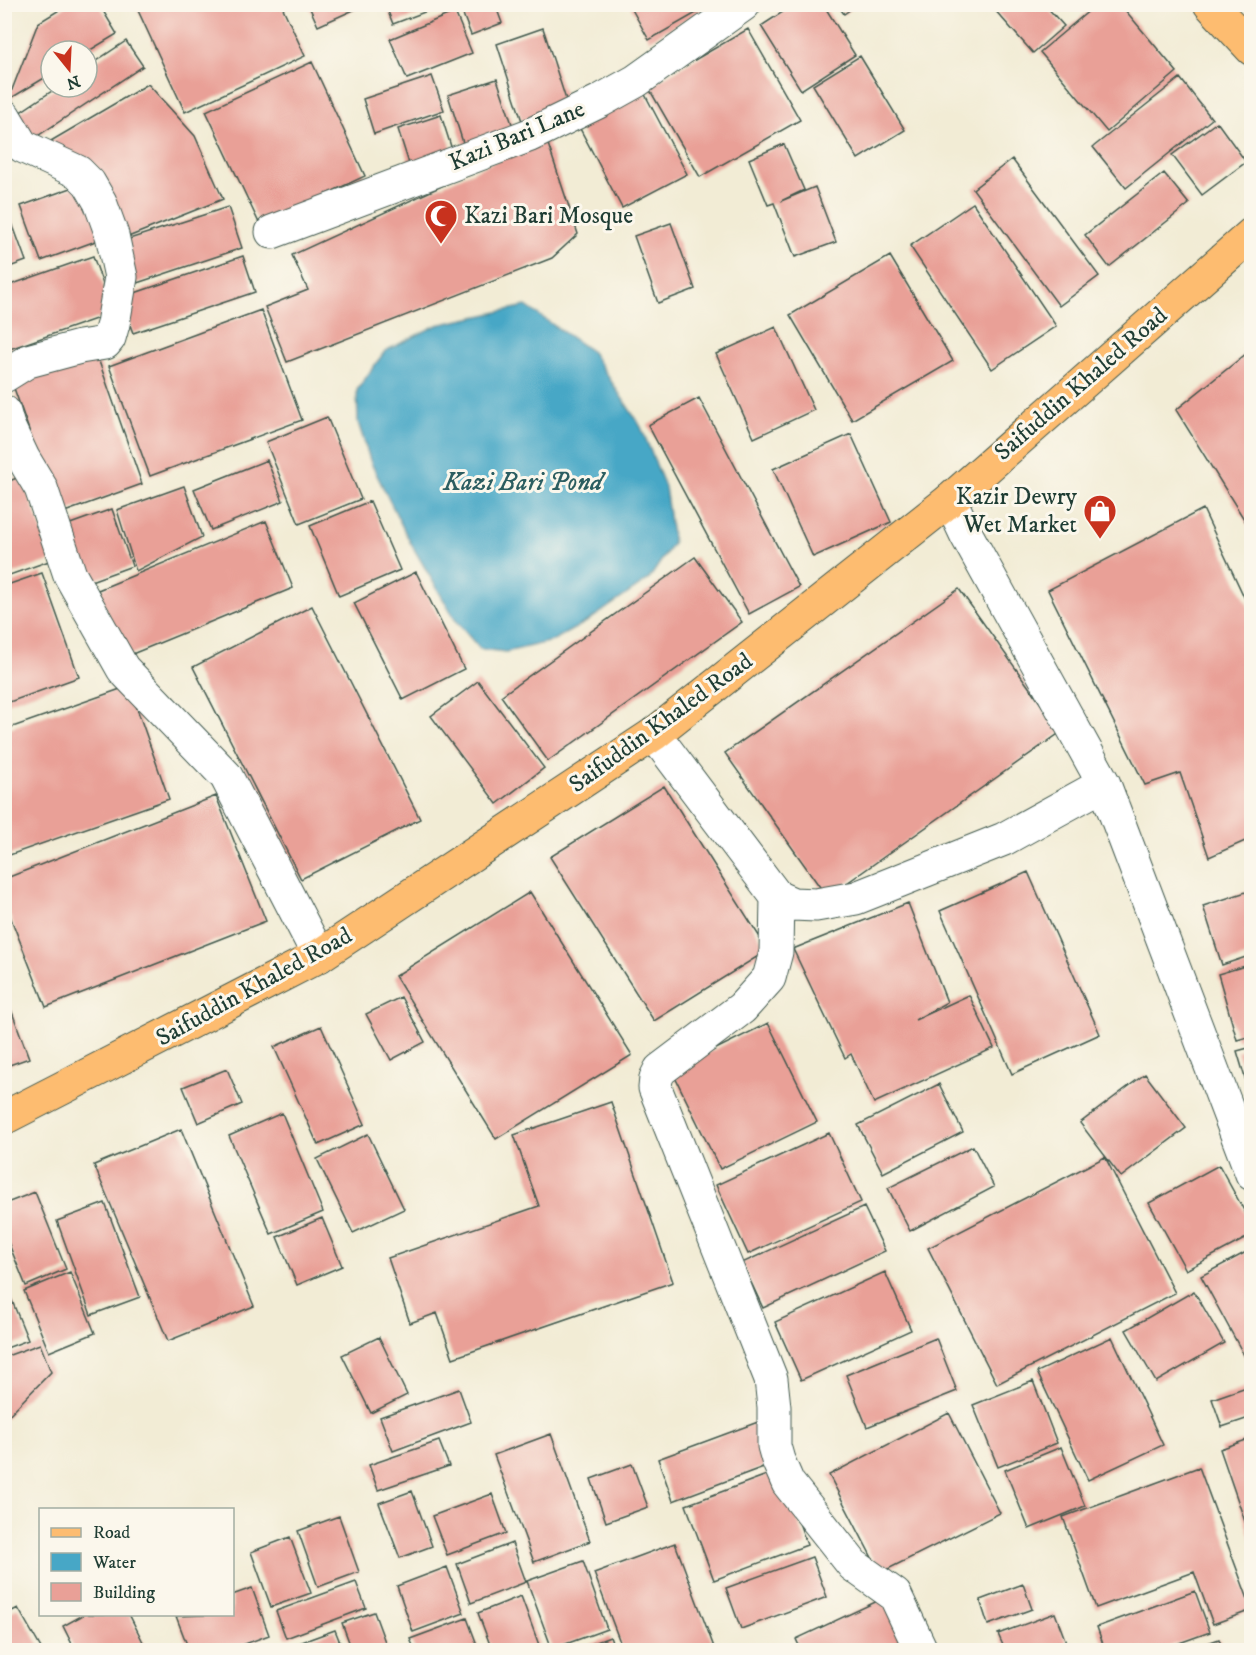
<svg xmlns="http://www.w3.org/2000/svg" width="1256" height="1655" font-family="'IM FELL DW Pica',serif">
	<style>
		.water { fill: #47a7c6; stroke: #33727d; stroke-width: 1.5 }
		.building { fill: #e9a097 }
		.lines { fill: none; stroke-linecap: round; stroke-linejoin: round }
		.minor-casing { stroke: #3f574c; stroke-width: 35 }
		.major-casing { stroke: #3f574c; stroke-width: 35 }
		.minor { stroke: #fff; stroke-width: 33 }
		.major { stroke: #fdbc70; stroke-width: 33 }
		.labels { text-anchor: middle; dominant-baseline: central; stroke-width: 6; stroke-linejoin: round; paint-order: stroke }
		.street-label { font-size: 24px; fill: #1f3d34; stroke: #fbf7ec }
		.poi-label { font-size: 24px; fill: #1f3d34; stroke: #fbf7ec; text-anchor: start }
		.water-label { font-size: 26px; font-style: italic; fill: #2b5d60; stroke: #fbf7ec }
	</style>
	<rect width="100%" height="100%" fill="#fbf7ec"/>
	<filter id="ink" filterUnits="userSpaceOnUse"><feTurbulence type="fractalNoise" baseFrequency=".0167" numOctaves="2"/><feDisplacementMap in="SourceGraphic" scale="12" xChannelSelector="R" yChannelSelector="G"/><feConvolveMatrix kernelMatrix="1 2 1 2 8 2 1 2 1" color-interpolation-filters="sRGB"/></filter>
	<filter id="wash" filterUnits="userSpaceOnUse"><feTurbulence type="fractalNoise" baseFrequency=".008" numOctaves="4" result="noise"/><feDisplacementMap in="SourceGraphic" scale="24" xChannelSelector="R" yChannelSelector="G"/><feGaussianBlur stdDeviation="1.35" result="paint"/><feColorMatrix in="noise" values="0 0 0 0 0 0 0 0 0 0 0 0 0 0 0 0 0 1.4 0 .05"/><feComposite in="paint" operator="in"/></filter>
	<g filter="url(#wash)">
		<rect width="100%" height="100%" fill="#f2ecd5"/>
		<path class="water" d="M526 306 592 352 641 427 665 487 673 543 649 579 588 621 552 641 506 652 480 649 456 621 411 544 371 463 358 422 357 390 385 351 437 325Z"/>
		<g id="blocks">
			<path class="building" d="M69 4H99L117 34 87 52 51 51V74L8 100 38 23Z
				M135 4H281L305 56 185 112Z
				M308 4H367L318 26Z
				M385 4H443V5L393 24Z
				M459 4H495L502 23 471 35Z
				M629 4H712L649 40Z
				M795 4H823L855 55 801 90 761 26Z
				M837 4H858L844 14Z
				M996 4H1044L1064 26 1033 53 993 8Z
				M1097 4H1120L1177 72 1107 132 1040 52Z
				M455 12 472 53 407 79 390 39Z
				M543 28 568 106 522 121 497 44Z
				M748 29 800 120 700 177 648 87Z
				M126 41 143 66 30 141 13 117 58 87H87V67Z
				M860 56 905 130 858 159 813 85Z
				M312 62 365 176 260 225 206 111Z
				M432 76 444 110 374 134 363 99Z
				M1180 78 1212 119 1126 188 1093 147Z
				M497 79 515 133 465 149 448 95Z
				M148 84 195 136 223 199 123 239 44 145Z
				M641 87 687 174 622 208 576 121Z
				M441 115 454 156 411 170 398 129Z
				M1217 122 1246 162 1202 195 1172 155Z
				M546 138 578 234 552 258 287 362 265 307 308 290 292 255Z
				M784 144 804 190 781 201 815 187 836 242 795 257 774 203 768 205 749 159Z
				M1012 159 1099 276 1059 306 973 189Z
				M1164 173 1189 204 1109 267 1085 235Z
				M85 183 104 238 41 261 21 206Z
				M4 201 26 261 4 269Z
				M973 203 1056 326 992 369 910 246Z
				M228 207 242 248 131 285 117 243Z
				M671 223 695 289 658 303 634 236Z
				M93 256 113 313 4 351V287Z
				M243 256 255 292 133 333 120 298Z
				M890 256 953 361 852 420 790 315Z
				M261 310 302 420 150 476 109 366Z
				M776 327 814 410 754 438 716 354Z
				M94 347 142 484 59 514 10 377Z
				M1252 349V532L1176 410Z
				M699 398 799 587 749 614 648 425Z
				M327 417 361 499 299 524 266 442Z
				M851 434 891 522 813 557 773 469Z
				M267 460 283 501 211 530 194 489Z
				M22 476 52 560 4 577V483Z
				M184 486 202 537 136 571 117 510Z
				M370 501 400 570 339 596 310 526Z
				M112 509 132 566 80 585 59 528Z
				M1203 509 1252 614V838L1209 857 1180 773 1145 785 1048 590Z
				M266 521 293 588 125 657 98 590Z
				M695 557 742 622 548 761 501 696Z
				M416 572 464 669 403 700 354 603Z
				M42 573 79 677 4 704V586Z
				M959 589 1061 732 827 897 725 753Z
				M312 606 420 819 301 879 193 667Z
				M478 681 544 768 497 804 431 716Z
				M129 686 169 799 4 857V730Z
				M664 786 768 950 654 1021 550 857Z
				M216 796 266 921 46 1007 4 901V879Z
				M1028 872 1100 1034 1012 1074 940 911Z
				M1252 890V955L1222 965 1203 906Z
				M530 892 632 1055 496 1139 395 976Z
				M908 903 947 1002 915 1020 969 995 994 1048 874 1103 851 1054 845 1058 793 949Z
				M1252 964V1036L1237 1040 1218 974Z
				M401 997 425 1042 391 1060 366 1014Z
				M9 1004 29 1058 4 1067V1006Z
				M768 1023 817 1122 720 1169 672 1071Z
				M321 1026 365 1124 318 1145 274 1047Z
				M1252 1047V1098H1251L1237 1051Z
				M227 1069 242 1104 198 1123 183 1087Z
				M1145 1074 1186 1128 1121 1177 1080 1123Z
				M939 1084 963 1132 883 1173 858 1125Z
				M611 1102 673 1282 453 1358 437 1313 410 1323 388 1258 539 1206 514 1135Z
				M282 1113 323 1212 271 1234 229 1136Z
				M181 1129 254 1306 168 1341 94 1165Z
				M829 1133 861 1202 748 1254 716 1185Z
				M368 1134 404 1209 353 1233 317 1159Z
				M973 1146 994 1187 910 1231 888 1188Z
				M1105 1157 1175 1293 997 1384 928 1248Z
				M1219 1165 1252 1225V1235L1186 1270 1149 1203Z
				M35 1192 66 1269 26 1286 4 1232V1204Z
				M105 1203 140 1297 91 1315 57 1221Z
				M864 1207 885 1251 763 1308 742 1263Z
				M322 1218 342 1266 297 1285 277 1237Z
				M1250 1250 1252 1253V1370L1201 1276Z
				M70 1272 95 1333 49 1352 24 1291Z
				M885 1272 911 1330 801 1380 775 1322Z
				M4 1281 28 1340 4 1349Z
				M1194 1291 1224 1343 1156 1382 1126 1330Z
				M379 1337 407 1395 371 1413 342 1355Z
				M1112 1337 1163 1445 1088 1480 1037 1372Z
				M936 1338 957 1391 867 1427 846 1375Z
				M40 1344 51 1372 4 1420V1357Z
				M1033 1381 1057 1443 998 1467 973 1405Z
				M1252 1385V1417L1222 1427 1212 1399Z
				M459 1389 471 1422 393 1451 380 1417Z
				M949 1413 1000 1513 880 1573 829 1475Z
				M758 1422 774 1463 673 1501 658 1459Z
				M551 1434 590 1541 534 1562 494 1455Z
				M1252 1438V1539H1251L1220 1449Z
				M439 1441 449 1466 378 1490 369 1465Z
				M1061 1447 1085 1506 1029 1529 1005 1470Z
				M632 1464 648 1507 606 1522 591 1479Z
				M1199 1467 1252 1610 1213 1624 1194 1572 1096 1608 1063 1517Z
				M780 1470 807 1545 714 1580 686 1505Z
				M412 1491 432 1546 400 1558 379 1503Z
				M492 1494 506 1533 447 1555 432 1516Z
				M339 1516 359 1572 318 1587 298 1531Z
				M290 1537 311 1593 271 1607 251 1552Z
				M512 1543 526 1582 471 1603 457 1564Z
				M675 1543 715 1650H623L594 1573Z
				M812 1557 827 1597 741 1629 726 1588Z
				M583 1561 607 1629 552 1649 527 1581Z
				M447 1567 464 1613 413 1632 397 1586Z
				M356 1582 366 1608 286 1638 276 1611Z
				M1023 1584 1032 1609 988 1625 980 1600Z
				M252 1588 269 1635 229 1650H189L176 1616 232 1614V1595Z
				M1195 1591 1210 1632 1160 1650H1105L1097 1627Z
				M521 1596 539 1645 525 1650H492L478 1613Z
				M884 1598 908 1650H801L796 1639Z
				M18 1608 42 1650H4V1615Z
				M374 1612 388 1650H352L342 1623Z
				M1055 1613 1069 1650H1005L998 1634Z
				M85 1614H129L147 1650H75L63 1626Z
				M467 1618 479 1650H415L410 1639Z
				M335 1630 343 1650H280Z
				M610 1637 615 1650H575Z
				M1219 1639 1223 1650H1188Z"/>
		</g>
	</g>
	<g filter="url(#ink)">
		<use href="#blocks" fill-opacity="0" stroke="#3f574c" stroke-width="1.5"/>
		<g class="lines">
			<g class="minor-casing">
				<path id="minor" d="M4 116 22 146 78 172 89 183 100 202 112 235 121 277 113 324 109 338 105 343 80 347 28 361 4 376
					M272 232 530 135 600 101 636 81 744 4
					M4 412 8 426 23 458 41 488 70 575 123 669 226 776 319 956
					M950 500 966 534 1104 784 1252 1174
					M654 734 777 897 793 904 816 905 856 898 1004 839 1104 784
					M777 897 776 952 769 978 742 1008 660 1070 656 1078 655 1088 771 1379 774 1407V1446L778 1460 788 1483 853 1565 895 1595 921 1650"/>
			</g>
			<g class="major-casing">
				<path id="major" d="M1210 4 1252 49
					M4 1118 319 956 654 734 950 500 1252 234"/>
			</g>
			<use href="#minor" class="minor"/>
			<use href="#major" class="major"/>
		</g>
	</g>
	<defs>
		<g id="mosque-pin" transform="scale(1.725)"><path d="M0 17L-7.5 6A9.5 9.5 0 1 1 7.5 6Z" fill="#c8321e" stroke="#fbf7ec"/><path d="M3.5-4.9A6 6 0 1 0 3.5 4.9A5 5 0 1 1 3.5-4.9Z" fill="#fff"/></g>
		<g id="shop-pin" transform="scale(1.725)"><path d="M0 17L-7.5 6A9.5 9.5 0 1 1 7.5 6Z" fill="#c8321e" stroke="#fbf7ec"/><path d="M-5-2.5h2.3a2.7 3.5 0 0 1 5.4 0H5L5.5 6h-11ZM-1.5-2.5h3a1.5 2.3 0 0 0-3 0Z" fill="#fff"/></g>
	</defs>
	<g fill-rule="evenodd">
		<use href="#mosque-pin" x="441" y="216"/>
		<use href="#shop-pin" x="1100" y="511"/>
	</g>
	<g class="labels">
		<g class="street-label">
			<text transform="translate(517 136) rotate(-23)">Kazi Bari Lane</text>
			<text transform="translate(1081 384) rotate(-41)">Saifuddin Khaled Road</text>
			<text transform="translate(661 723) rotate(-36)">Saifuddin Khaled Road</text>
			<text transform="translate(254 987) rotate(-29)">Saifuddin Khaled Road</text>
		</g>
		<g class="poi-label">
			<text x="464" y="216">Kazi Bari Mosque</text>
			<text x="1077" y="497" text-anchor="end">Kazir Dewry<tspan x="1077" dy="28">Wet Market</tspan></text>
		</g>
		<g class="water-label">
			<text x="523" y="482">Kazi Bari Pond</text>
		</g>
	</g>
	<rect width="1256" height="1655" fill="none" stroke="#fbf7ec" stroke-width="24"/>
	<rect x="39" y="1508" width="195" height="108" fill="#fbf7ec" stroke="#a3ada2" stroke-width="1.5"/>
	<rect x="51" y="1528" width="30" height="9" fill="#fdbc70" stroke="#a3ada2" stroke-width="1.5"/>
	<text x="93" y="1538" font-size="18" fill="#1f3d34">Road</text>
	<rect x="51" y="1553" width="30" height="18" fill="#47a7c6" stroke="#a3ada2" stroke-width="1.5"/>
	<text x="93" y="1568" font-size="18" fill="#1f3d34">Water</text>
	<rect x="51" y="1583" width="30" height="18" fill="#e9a097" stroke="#a3ada2" stroke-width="1.5"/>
	<text x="93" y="1598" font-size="18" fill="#1f3d34">Building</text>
	<g transform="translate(69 69) rotate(162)"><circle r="28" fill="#fbf7ec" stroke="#a3ada2" stroke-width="1.5"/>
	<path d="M0-4.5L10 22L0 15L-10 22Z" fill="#c8321e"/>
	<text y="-9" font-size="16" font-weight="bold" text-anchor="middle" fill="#1f3d34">N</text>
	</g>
</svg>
